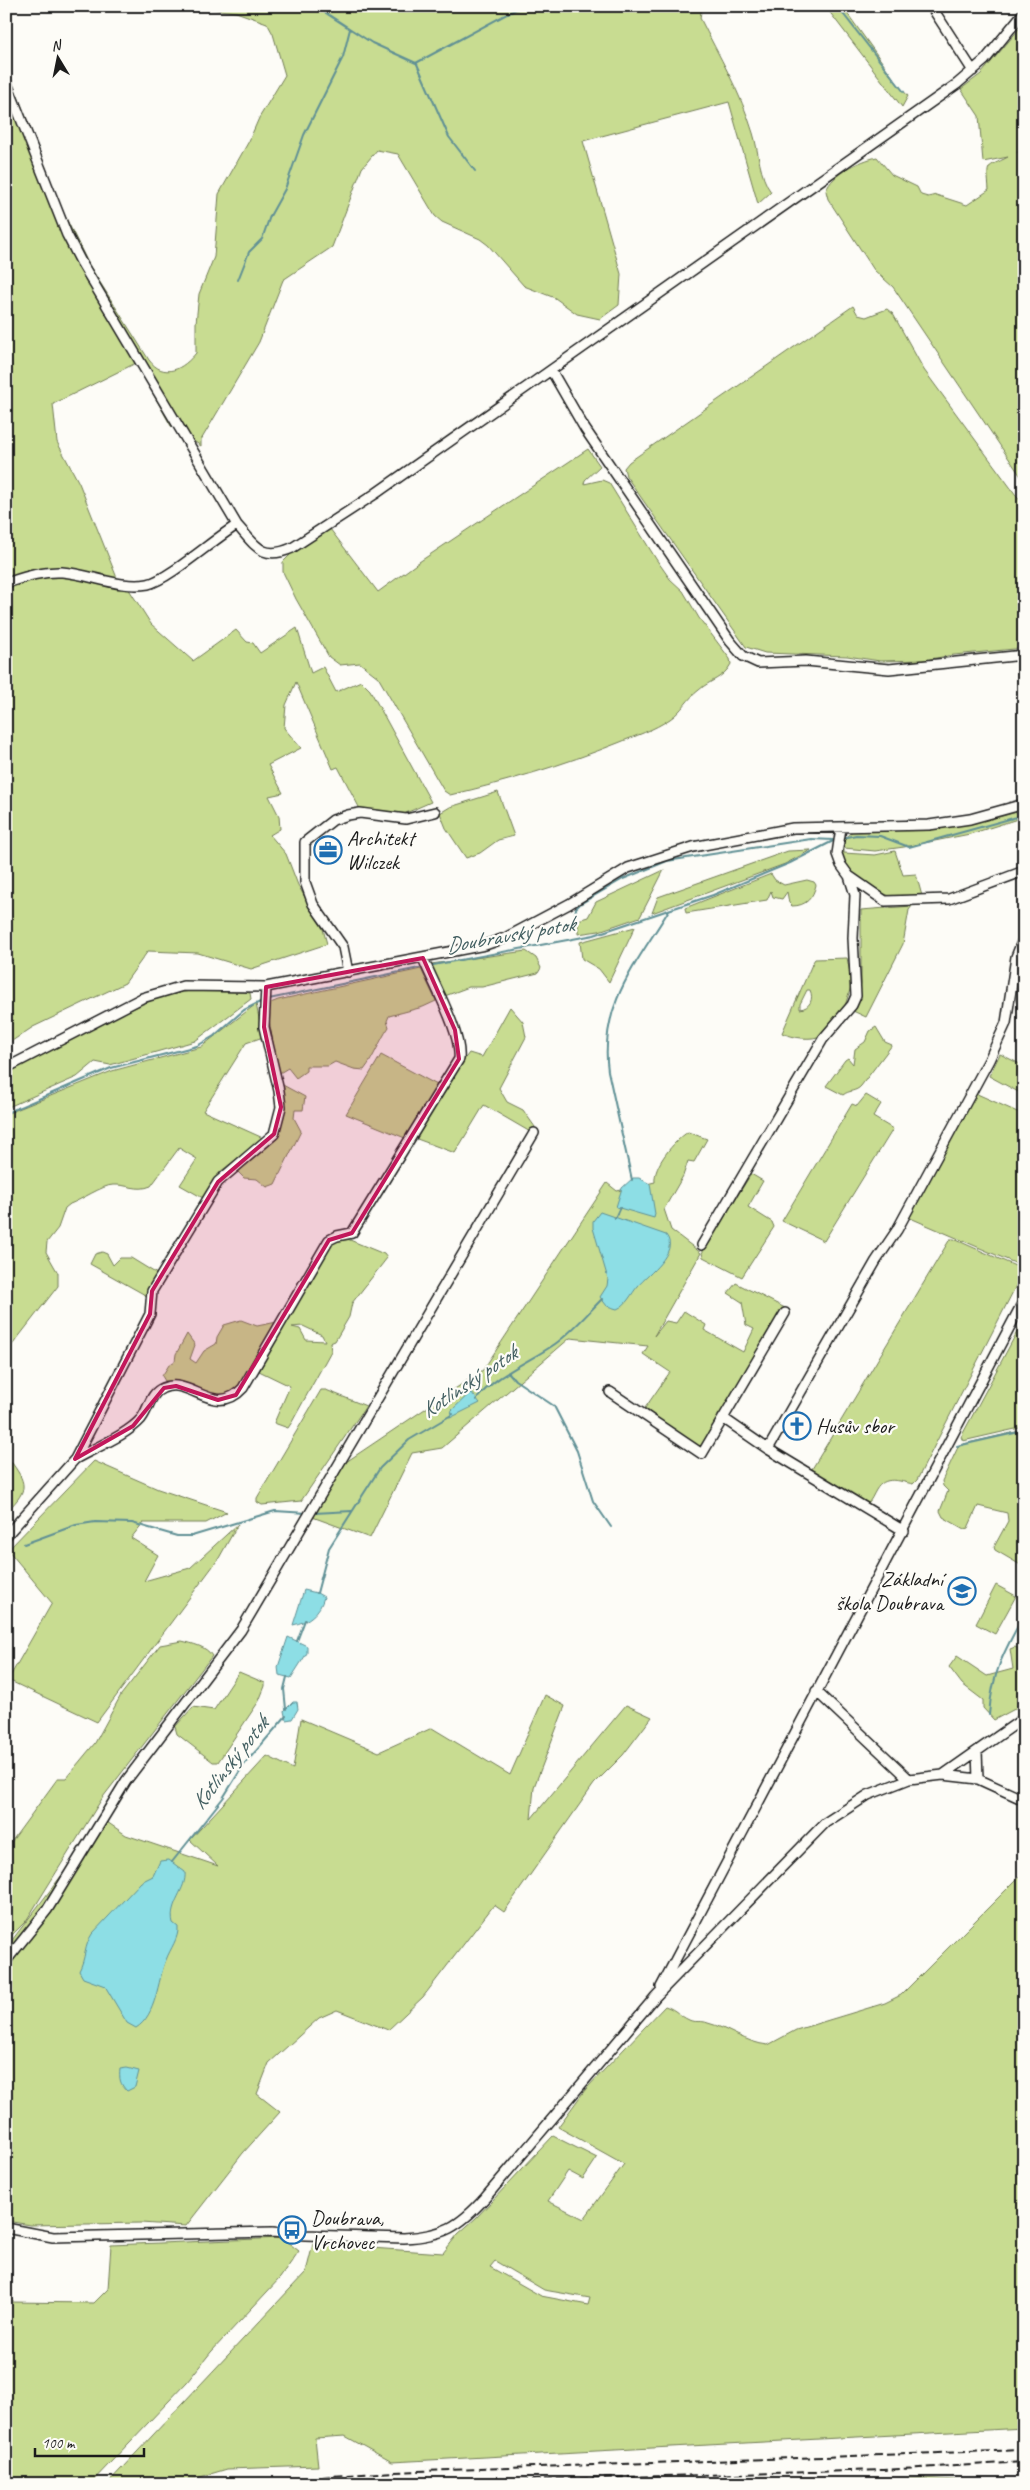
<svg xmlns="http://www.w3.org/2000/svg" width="1030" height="2490" font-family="Caveat,sans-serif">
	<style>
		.green { fill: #c8dc91; stroke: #727c56; fill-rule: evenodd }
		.water { fill: #8ddee5; stroke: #609095 }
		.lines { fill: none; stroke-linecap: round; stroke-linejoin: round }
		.stream { stroke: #609095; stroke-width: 2 }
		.minor-casing { stroke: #1c1c1c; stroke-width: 12 }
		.minor { stroke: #fdfcf7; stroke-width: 9 }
		.rail { stroke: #1c1c1c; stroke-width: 2; stroke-dasharray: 8 4; stroke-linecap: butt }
		.marked { fill: #c2185b; fill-opacity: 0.2; stroke: #c2185b; stroke-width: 4; stroke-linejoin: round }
		.labels { text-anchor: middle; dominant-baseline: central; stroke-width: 4.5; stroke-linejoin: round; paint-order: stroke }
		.poi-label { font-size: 21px; fill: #1c1c1c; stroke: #fdfcf7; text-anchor: start }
		.water-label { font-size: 22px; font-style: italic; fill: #446062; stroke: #fdfcf7 }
	</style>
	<rect width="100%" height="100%" fill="#fdfcf7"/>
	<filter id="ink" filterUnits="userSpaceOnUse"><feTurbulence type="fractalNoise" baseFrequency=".02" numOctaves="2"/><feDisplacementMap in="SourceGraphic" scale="10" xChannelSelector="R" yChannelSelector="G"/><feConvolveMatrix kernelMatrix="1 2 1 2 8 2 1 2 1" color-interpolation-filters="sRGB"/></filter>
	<g filter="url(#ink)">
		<path class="green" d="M186 6H702L700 18C719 56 741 93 753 133 759 152 759 176 771 192L758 204 729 102 583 141 621 274 619 305 600 319 577 314 555 298 524 286 488 245 480 239 442 222 435 216 398 154 377 150 362 168 332 247 283 280 259 342 201 440V446L171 426 136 363 53 404 57 442 79 483 117 578 123 580 151 624 193 661 236 630 247 642 253 643 260 653 297 628 311 673 323 667 336 692 361 681 370 690 431 802 399 816 360 809 338 767 333 769 296 682 286 705 284 728 301 748 268 765 283 793 269 796 279 816 280 829 270 835 286 854 298 885 323 929 327 944 251 969 198 953 148 951 125 983 33 1027 6 1045V66L63 212 89 265 149 360C164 380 183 369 196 353V323L199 294 214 257 219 194 249 141 259 118 285 75 273 34 267 23 236 12Z
			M825 6H842L900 87 908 96 902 107Z
			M1024 23V143L1017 153 1024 148V481L893 287 874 270 828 199 826 191C832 173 860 161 877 157L892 175 917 187 921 195 928 197 936 195 967 205 989 190C987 162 985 169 1008 157L983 162 979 116 961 89 981 74Z
			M853 306 858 315 866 317 887 309 893 314 924 370 1024 506V648L954 655 924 660 880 661 847 656 765 653 746 647 626 476 624 468 629 462Z
			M588 449 600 466 585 480 584 484 602 480 609 483 656 559 670 579 683 591 699 618 730 659 731 664C723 679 710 680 699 690 688 698 682 711 670 719 654 730 635 736 618 743 563 765 506 782 450 795L444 791 378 677 360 663 340 665 329 657 296 599 283 572V562L293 552 330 529 378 592 419 562Z
			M498 792 514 836 498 840 480 853 466 858 446 828 440 813 450 807Z
			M1024 810V817L970 834 904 847 875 851 844 848V853L875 855 895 851 903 875 916 874 922 896 894 898 878 891 843 867C841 853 839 839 853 831L930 829 999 817Z
			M811 850 785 864 652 913 658 897 788 851Z
			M664 870 640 917 599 931 578 934V920L588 917 596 902Z
			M771 874 775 880 784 885 807 880 814 882 816 885C813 898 806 906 792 906L789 903 787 892 782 899 773 897 771 891 767 900 686 913 685 908Z
			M912 906 909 910 903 944 866 1017 853 1011 861 984V910Z
			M635 927 609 982 599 969 582 959 580 942Z
			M526 951 536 958 541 968 538 973 482 987H469L442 997 429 967 431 964Z
			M847 958 852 983 845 1006 823 1035C811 1041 794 1038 782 1033L813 962 815 959ZM807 990H810C814 999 810 1008 800 1009V1004Z
			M421 969 436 1001 423 1007 389 1016 387 1021 389 1027C379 1041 375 1056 364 1070L354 1069 335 1062 328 1066H306V1071L296 1078 288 1068 278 1074 267 1007 268 1004 278 1000Z
			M190 991 244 992 250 993 251 999 195 1041 110 1065 95 1062 77 1077 6 1108V1070L93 1026 159 997Z
			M256 1004 263 1037 246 1043 203 1111 263 1138 220 1172 203 1198 180 1185 197 1159 179 1148 151 1186C137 1192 127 1184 113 1185 103 1185 81 1200 70 1204L65 1208 58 1228 47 1242 46 1252 58 1273V1286L6 1353V1114L112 1071 201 1047Z
			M510 1007 523 1022 526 1037 499 1088 507 1102 523 1110 535 1127 532 1133 484 1105 455 1153 417 1139V1134L466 1057 469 1053 482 1057Z
			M876 1027 885 1042 892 1045 861 1086C856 1092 849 1090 843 1095L826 1086 845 1060 848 1058 853 1064 855 1049 865 1042 870 1031Z
			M1000 1054 1024 1066V1095L989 1076Z
			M381 1055 439 1086 405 1138 346 1114Z
			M281 1084 305 1097 303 1110H295L294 1118 301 1131 275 1184 267 1187 257 1179 244 1178 238 1172 277 1139 284 1116Z
			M975 1093 1024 1115V1267L908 1217Z
			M866 1095 881 1104 873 1117 893 1129 824 1241 782 1221 852 1104 857 1106Z
			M688 1132 707 1139 694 1162 688 1161 683 1176 664 1209 671 1230 701 1253 654 1336 666 1321 676 1323 684 1311 706 1325 704 1330 743 1352 754 1329 746 1325 742 1302 728 1293 736 1283 785 1308 706 1443 698 1447 686 1441 645 1408 670 1372 643 1354 648 1346 570 1338 442 1448 412 1453 370 1538 307 1515 340 1466 483 1370 607 1183 617 1191 655 1182C653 1166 674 1141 688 1132Z
			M751 1174 763 1181 748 1207 772 1222 774 1227 742 1277 703 1257 702 1253Z
			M345 1238 384 1254 387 1258 352 1303 349 1317 335 1341 330 1343 331 1351 292 1422 288 1428 274 1423 290 1386 259 1371 327 1249 333 1242ZM303 1326 322 1335 325 1341 306 1340 300 1329 292 1327Z
			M950 1239H954L1022 1269 1023 1272 917 1480 913 1484C899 1481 885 1475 876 1490 873 1495 871 1501 867 1504L812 1471V1469Z
			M102 1252 107 1254 113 1265 120 1258H131L157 1274 147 1296 90 1264 95 1254Z
			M1024 1319V1427L963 1441 961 1437Z
			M241 1320 257 1326 277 1322 241 1385 234 1393 222 1397 165 1381 162 1376 169 1365 175 1361 176 1354 187 1334 195 1345 190 1359 196 1363 204 1351 216 1344 217 1337 224 1325Z
			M321 1390H326L366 1406 301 1501 262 1505 257 1502V1498Z
			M1024 1430V1567L995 1550 994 1547 1008 1521 1007 1513 978 1506 968 1528 964 1529 943 1517 940 1511 948 1491 943 1486 942 1481 959 1445Z
			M94 1461 158 1489 227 1512 206 1523H143L131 1538 158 1555 144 1581 190 1568 238 1524 219 1558 97 1722 8 1680 52 1603 8 1550Z
			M7 1462 12 1463C29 1486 26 1492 6 1512Z
			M996 1585 1016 1596 995 1634 976 1624Z
			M182 1641C193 1644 206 1646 212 1656L103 1797 26 1921 6 1941V1849L58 1778H66L95 1743 121 1695 160 1645Z
			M1015 1647 1024 1651V1704L994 1720 983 1708V1700L962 1684 949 1667 957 1656 987 1676 1013 1669 1010 1649Z
			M239 1672 265 1683V1686L259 1701 218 1762H213L177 1734 175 1727 193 1707 214 1710Z
			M545 1695 565 1706 534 1787 531 1819 626 1705 652 1717 623 1755 594 1784 504 1912 494 1905 423 1997 388 2030 337 2010 319 2018 269 2063 257 2094 280 2112 243 2153 186 2226 141 2223 31 2225 6 2221V1948L104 1820 126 1835 218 1866 190 1840 267 1756 293 1769 301 1719 379 1752 432 1728 510 1775Z
			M1024 1872V2428L392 2462 345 2436 315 2438 318 2466 227 2469 177 2484H107L306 2272 313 2244 443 2253 458 2234 476 2218 553 2136 597 2158 583 2179 568 2171 548 2201 584 2219 624 2164 558 2127 585 2090 665 2006C677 2010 678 2015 689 2020 695 2023 701 2020 708 2023 728 2028 746 2043 768 2045L796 2030 885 2003 901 1995ZM495 2261 544 2290 590 2298 588 2305 541 2296 490 2267Z
			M282 2238 299 2251 280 2278 211 2352 187 2382 90 2484H6V2312L9 2302 94 2303 108 2289 111 2245Z
			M922 2478 1023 2484H730Z"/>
		<path class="water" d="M633 1178H639L650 1184 655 1214 654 1218 616 1207 622 1188Z
			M600 1212 666 1235C680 1252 647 1275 638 1286 631 1294 627 1305 617 1309L607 1306 600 1297 607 1286 608 1279 593 1228V1221Z
			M471 1392 480 1403 450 1418 452 1410Z
			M304 1590 317 1593 324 1597C320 1613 308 1622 293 1625Z
			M288 1637 307 1646V1653L291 1678 279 1675 278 1667Z
			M293 1702H297L298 1709 292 1719 286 1720 284 1711Z
			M169 1860 185 1872C187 1890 168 1903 173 1923L178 1927C179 1938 170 1949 166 1960 157 1981 157 2015 136 2028L127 2023 105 1986 83 1978 79 1971C86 1958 84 1946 92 1934L141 1882 153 1876 160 1861Z
			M127 2068 139 2071 135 2087 127 2091C120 2084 119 2079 120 2069Z"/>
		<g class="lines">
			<path class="stream" d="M315 6 372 43 416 63 522 6
				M837 6 904 92
				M417 64 449 137 475 171
				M238 280 249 252 262 239 270 216 285 189 304 135 343 57 350 29
				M842 838 856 835 880 836 909 847 1024 815
				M575 918 576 908 580 904 623 879 667 861 811 839 833 840
				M428 966 594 935 713 895 790 863 835 840
				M269 999 424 967
				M6 1113 111 1068 197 1046 214 1036 244 1010 262 1001
				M632 1180 608 1071C599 1005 637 963 669 910
				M615 1218 620 1207
				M509 1373 515 1380 554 1406 577 1451 593 1501 611 1527
				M476 1400C495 1375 529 1362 555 1344 572 1332 587 1314 602 1299
				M957 1446 1024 1431
				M314 1513 352 1511
				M24 1544 76 1525 95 1522 132 1523 177 1536H192L275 1511 307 1513
				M317 1593 329 1548 380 1468 409 1440 453 1414
				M297 1641 305 1620
				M286 1709 284 1689 287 1677
				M989 1715C992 1673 1004 1651 1024 1615
				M172 1862 223 1798 243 1766 286 1716"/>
			<g class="minor-casing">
				<path id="minor" d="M931 6 973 71
					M6 81 67 235 81 262 237 525
					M551 370 585 429 730 641 743 656 758 663 806 661 889 669 1024 655
					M6 583C25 577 42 571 62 572 90 574 120 589 148 584 168 580 215 538 237 525 256 546 262 561 292 548L375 494 957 84 985 60 1024 12
					M841 828 837 854 841 865 849 876 885 901 949 899 1024 871
					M348 972 343 947 313 904 305 882V842L333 820 348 815 360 813 406 819 435 812
					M6 1068 142 998 183 986 266 987 485 945 505 938 569 904 628 868 693 847 793 828 929 825 970 819 1024 804
					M702 1245 823 1039 852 1005 856 996 853 938 855 895 849 876
					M610 1392 702 1454 785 1313
					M723 1418 768 1449 904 1531
					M768 1449 876 1261 897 1230 989 1060 1006 1023 1016 957 1024 937
					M75 1459C94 1448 127 1435 141 1419 149 1409 150 1393 163 1388 190 1376 215 1419 243 1388L329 1240 337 1236 352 1233 459 1059C462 1033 433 983 423 958
					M6 1536 75 1459 150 1314 152 1291 218 1182 274 1134 281 1107 279 1091 264 1027 266 987
					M816 1691 909 1779
					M977 1751 978 1779
					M943 1775 1024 1718
					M6 1961 47 1910 126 1781 241 1630 534 1133
					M661 1987C781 1758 903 1529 1024 1300
					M6 2228 53 2237 272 2232 305 2235 404 2238C443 2236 459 2227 485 2198L656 1996 825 1823 868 1795 909 1779 943 1775 978 1779 1024 1800"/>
			</g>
			<use href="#minor" class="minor"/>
			<path class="rail" d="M275 2484 329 2476 393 2472 1024 2450
				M376 2484 884 2470 1024 2462"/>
		</g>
	</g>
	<path class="marked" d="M423 958 455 1030 459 1059 352 1233 329 1240 236 1395 218 1400 176 1386 164 1388 133 1426 75 1459 150 1314 152 1291 218 1182 274 1134 281 1107 264 1027 266 987Z"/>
	<defs>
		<g id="office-ring" transform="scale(1.4375)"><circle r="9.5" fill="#fdfcf7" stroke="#1f6fb2" stroke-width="1.5"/><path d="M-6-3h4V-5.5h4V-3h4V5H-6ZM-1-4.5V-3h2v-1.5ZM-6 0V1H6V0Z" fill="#1f6fb2"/></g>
		<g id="church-ring" transform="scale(1.4375)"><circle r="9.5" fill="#fdfcf7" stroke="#1f6fb2" stroke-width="1.5"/><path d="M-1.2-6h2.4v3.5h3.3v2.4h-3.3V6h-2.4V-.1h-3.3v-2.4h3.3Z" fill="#1f6fb2"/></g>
		<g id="school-ring" transform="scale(1.4375)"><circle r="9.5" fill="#fdfcf7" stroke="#1f6fb2" stroke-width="1.5"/><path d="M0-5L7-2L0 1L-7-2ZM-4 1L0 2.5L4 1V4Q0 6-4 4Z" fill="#1f6fb2"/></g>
		<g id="bus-ring" transform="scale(1.4375)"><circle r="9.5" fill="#fdfcf7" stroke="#1f6fb2" stroke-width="1.5"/><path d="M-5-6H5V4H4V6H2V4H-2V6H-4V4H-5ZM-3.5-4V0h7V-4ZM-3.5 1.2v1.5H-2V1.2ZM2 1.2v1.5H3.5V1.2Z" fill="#1f6fb2"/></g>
	</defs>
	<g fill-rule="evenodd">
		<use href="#office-ring" x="328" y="850"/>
		<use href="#church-ring" x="797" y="1426"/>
		<use href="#school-ring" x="962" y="1591"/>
		<use href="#bus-ring" x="292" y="2230"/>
	</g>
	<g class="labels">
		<g class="poi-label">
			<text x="347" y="838">Architekt<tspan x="347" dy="24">Wilczek</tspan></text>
			<text x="816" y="1426">Husův sbor</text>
			<text x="943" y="1579" text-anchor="end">Základní<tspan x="943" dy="24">škola Doubrava</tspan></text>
			<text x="311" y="2218">Doubrava,<tspan x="311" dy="24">Vrchovec</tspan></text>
		</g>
		<g class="water-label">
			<text transform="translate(510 935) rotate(-10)">Doubravský potok</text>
			<text transform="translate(469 1382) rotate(-34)">Kotlinský potok</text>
			<text transform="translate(230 1763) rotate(-52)">Kotlinský potok</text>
		</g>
	</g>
	<rect width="1030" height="2490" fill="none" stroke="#fdfcf7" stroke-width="25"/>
	<rect x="12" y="12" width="1005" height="2465" fill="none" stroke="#1c1c1c" stroke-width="2" filter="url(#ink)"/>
	<g transform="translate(58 58) rotate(350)" stroke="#fdfcf7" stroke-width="4" paint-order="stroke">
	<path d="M0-4L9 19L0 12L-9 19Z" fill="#1c1c1c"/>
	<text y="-8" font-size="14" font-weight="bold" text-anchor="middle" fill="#1c1c1c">N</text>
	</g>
	<path d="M35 2448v8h109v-8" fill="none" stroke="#1c1c1c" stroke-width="2.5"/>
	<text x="42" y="2448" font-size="15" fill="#1c1c1c" stroke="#fdfcf7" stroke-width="4" paint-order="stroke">100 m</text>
</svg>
